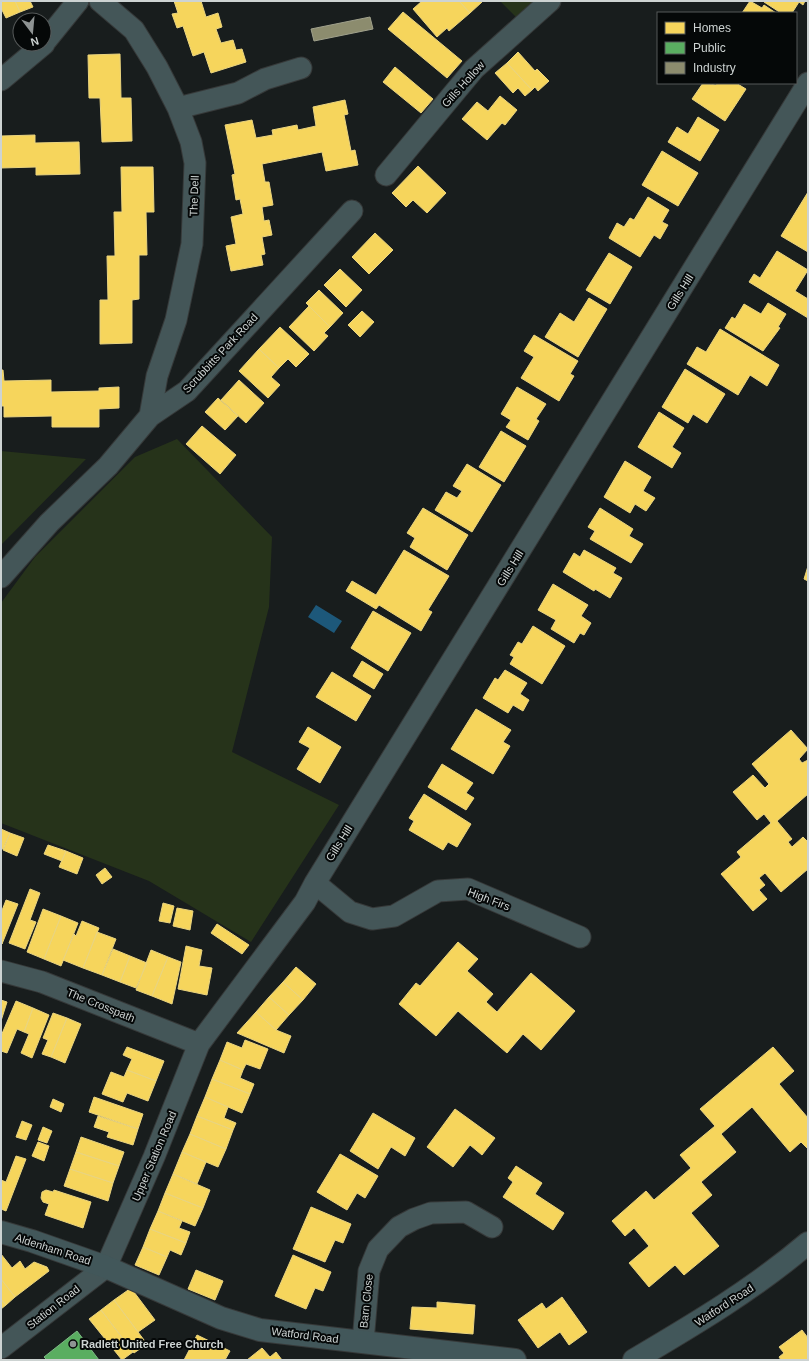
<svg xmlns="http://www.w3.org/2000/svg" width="809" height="1361" font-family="Arial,sans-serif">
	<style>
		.green { fill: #26331a }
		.water { fill: #1d587a }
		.homes { fill: #f6d55c; stroke: #ead47f }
		.public { fill: #5aae61; stroke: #7cb983 }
		.industry { fill: #8c8c6e; stroke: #a0a18c }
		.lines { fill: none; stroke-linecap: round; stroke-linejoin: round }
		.street-casing { stroke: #363939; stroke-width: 23 }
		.secondary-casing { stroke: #363939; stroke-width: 24 }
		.street { stroke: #445658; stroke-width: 21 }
		.secondary { stroke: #42575a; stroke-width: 22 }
		.poi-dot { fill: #8e9393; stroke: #050808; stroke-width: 1.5 }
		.labels { text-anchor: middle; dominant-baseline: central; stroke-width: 4; stroke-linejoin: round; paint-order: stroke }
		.street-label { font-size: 11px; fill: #cdd3d2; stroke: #050808 }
		.poi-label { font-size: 11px; font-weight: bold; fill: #cdd3d2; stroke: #050808; text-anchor: start }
	</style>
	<rect width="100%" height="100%" fill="#181d1d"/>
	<path class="green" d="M500 1H537L517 18Z
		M177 439 272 537 269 607 232 752 339 805 251 942 149 881 1 823V603L35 557 135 457Z
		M1 451 86 459 1 545Z"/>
	<path class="water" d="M316 605 342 621 334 633 308 617Z"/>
	<path class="homes" d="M1 1H15L20 12 6 18 1 8Z
		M15 1H30L33 7 20 12Z
		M174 1H201L206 17 218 13 222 27 216 29 221 43 233 40 236 50 242 49 246 62 211 73 204 52 193 56 183 26 177 28 172 14 178 13Z
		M422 1H459L470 13 449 31 447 28 437 37 413 9Z
		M459 1H481L482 2 470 13Z
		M750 1 762 8 764 5 776 13H742Z
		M765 1H805L803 5 799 2 792 13H781L764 2Z
		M403 12 462 61 447 78 388 29Z
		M518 52 535 71 537 69 549 81 538 91 535 87 532 90 507 63Z
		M120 54 121 98H131L132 141 102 142 100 98H89L88 55Z
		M507 63 532 90 525 96 518 88 513 93 495 73Z
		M395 67 433 99 421 113 383 82Z
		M703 83 716 85 717 83H736L746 89 725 121 692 99Z
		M500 96 517 110 505 125 502 123 487 140 462 119 477 102 488 111Z
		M345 100 348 114 344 115 351 151 355 150 358 165 326 171 322 152 262 164 265 182H269L273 205 262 207 264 221 269 220 272 235 262 237 265 254 261 255 263 265 231 271 226 246 236 244 231 217 243 214 240 199 236 200 232 175 235 174 225 125 252 120 256 138 273 135 272 130 297 125 298 130 316 126 313 107Z
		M698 117 719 130 700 161 668 142 677 127 688 134Z
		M35 135V143L79 142 80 174 36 175V167L1 168V136Z
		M662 151 698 173 678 206 642 185Z
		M418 166 446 193 427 213 413 200 406 207 392 193Z
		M121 167H153L154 212H146L147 255H139V299L132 300V343L100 344V300H108L107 256H115L114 212H122Z
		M808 192V252L781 236Z
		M648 197 669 210 662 222 668 225 660 239 654 235 640 257 609 238 617 223 624 227 630 218 634 220Z
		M375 233 393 250 369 274 352 257Z
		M777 251 808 270 795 291 808 299V318L749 282 754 274 760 278Z
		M609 253 632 267 610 304 586 290Z
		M340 269 362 290 346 307 324 285Z
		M319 290 343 313 330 327 306 303Z
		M589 298 607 309 578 357 545 337 560 313 574 322Z
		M768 303 786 314 778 327 780 328 763 351 725 328 732 317 735 319 744 304 761 314Z
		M309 306 330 327 324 333 328 336 314 351 289 327Z
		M362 311 374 322 360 337 348 325Z
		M280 327 309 354 296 367 288 359 279 368 259 349Z
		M720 329 779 365 767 386 750 375 738 395 687 364 697 347 706 352Z
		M534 335 578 361 570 374 574 376 559 401 521 378 534 357 524 351Z
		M259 349 279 368 271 377 280 385 268 398 239 371Z
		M685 369 725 394 707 423 693 414 688 423 662 407Z
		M1 370H3L4 381 51 380V392L99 391V388L119 387V408L99 409V427H52V416L4 417V406H1Z
		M239 380 264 403 246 423 221 400Z
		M517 387 546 404 536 419 539 421 528 440 506 427 511 420 501 414Z
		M218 398 238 416 225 430 205 412Z
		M659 412 684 428 672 447 681 453 672 468 638 447Z
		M202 426 236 455 220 474 186 444Z
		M501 431 526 446 504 482 479 467Z
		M625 461 651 477 643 491 655 498 646 511 635 504 630 513 604 497Z
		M467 464 501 485 472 532 435 510 446 492 457 498 462 491 453 486Z
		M423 508 468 535 447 570 410 547 415 538 407 533Z
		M600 508 633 529 629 536 643 544 631 563 590 539 595 531 588 527Z
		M404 550 449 576 428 610 432 612 421 631 379 605 376 609 346 591 352 581 376 595Z
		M584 550 616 568 613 573 622 578 610 598 595 589 594 591 563 572 574 553 580 557Z
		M808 566V581L804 579Z
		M553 584 588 605 581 616 591 623 584 635 580 633 574 643 551 629 556 620 538 610Z
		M373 611 411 633 388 671 351 648Z
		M533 626 565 646 542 684 510 664 514 657 510 655 518 642 522 644Z
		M362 661 383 674 374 689 353 676Z
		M505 670 527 683 520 694 529 700 523 711 513 705 508 713 483 698 495 678 498 680Z
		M332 672 371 696 356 721 316 697Z
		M476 709 511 730 503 742 510 746 493 774 451 749Z
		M308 727 341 747 320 783 297 769 310 748 299 742Z
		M791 730 808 749 799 759 802 763 808 760V794L777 821 792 839 788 842 792 847 803 837 808 842V869L781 892 765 873 759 878 765 885 759 890 767 899 753 911 721 874 741 857 737 852 771 823 764 814 757 820 733 792 753 775 765 788 769 784 752 764Z
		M442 764 473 783 466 793 474 798 466 810 428 787Z
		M424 794 471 824 457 847 448 842 443 850 409 830 414 821 409 818Z
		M1 829 10 833 3 849 1 848Z
		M10 833 24 838 17 856 3 850Z
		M48 845 66 851 62 861 44 854Z
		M66 851 83 858 77 874 59 867Z
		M105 868 112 877 102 884 96 875Z
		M30 889 40 893 30 920 36 922 25 949 9 943Z
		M6 900 18 904 2 944 1 913Z
		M163 903 174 906 170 923 159 921Z
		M177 908 193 911 190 930 173 926Z
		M43 909 61 916 44 959 27 952Z
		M61 916 78 923 61 966 44 959Z
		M82 921 99 928 83 968 63 960 74 934 76 936Z
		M217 924 249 945 242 954 211 933Z
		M97 932 116 939 102 975 83 968Z
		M458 942 478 959 467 971 493 994 486 1002 497 1012 531 973 575 1011 541 1050 523 1034 507 1053 458 1011 436 1036 399 1004 416 983 420 986Z
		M186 946 202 950 199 966 212 968 207 995 178 989Z
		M113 949 130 956 120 982 102 975Z
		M151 950 168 957 152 996 136 990Z
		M130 956 147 963 136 988 120 982Z
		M168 957 181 962 172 1004 152 996Z
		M296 967 316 984 303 1000 283 982Z
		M283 982 303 1000 289 1015 269 997Z
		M269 997 289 1015 276 1030 256 1012Z
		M1 1000 7 1002 1 1021Z
		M16 1001 33 1008 24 1032 17 1029 7 1053 1 1051V1036Z
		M33 1008 49 1015 32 1058 21 1053 29 1034 24 1032Z
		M256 1012 276 1030 291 1036 284 1053 237 1033Z
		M53 1013 67 1018 51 1057 42 1054 48 1040 43 1038Z
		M67 1018 81 1024 65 1063 51 1057Z
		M245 1040 268 1049 260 1069 246 1064 243 1070 220 1060 227 1042 242 1048Z
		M127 1047 164 1061 156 1081 127 1070 132 1059 123 1055Z
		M773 1047 794 1071 779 1084 808 1118V1149L801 1142 790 1152 752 1107 721 1134 736 1152 701 1182 712 1195 691 1213 719 1246 684 1275 675 1265 649 1287 629 1263 649 1246 634 1228 625 1236 612 1221 646 1191 654 1200 691 1168 680 1155 715 1126 700 1109Z
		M220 1060 243 1070 240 1078 254 1084 250 1094 212 1079Z
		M127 1070 156 1081 148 1101 127 1093 123 1102 102 1094 111 1072 124 1077Z
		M212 1079 250 1094 242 1113 205 1097Z
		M94 1097 143 1114 138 1129 89 1112Z
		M205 1097 228 1107 224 1118 236 1123 233 1130 197 1116Z
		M53 1099 64 1104 61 1112 50 1107Z
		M455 1109 495 1138 482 1155 470 1145 453 1167 427 1147Z
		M373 1113 415 1138 405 1156 391 1147 378 1169 350 1151Z
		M98 1116 138 1129 133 1145 107 1137 109 1132 94 1127Z
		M197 1116 233 1130 226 1149 190 1134Z
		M22 1121 32 1125 26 1140 16 1137Z
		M43 1127 52 1131 47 1143 38 1140Z
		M190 1134 226 1149 218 1167 182 1152Z
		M81 1137 124 1152 119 1166 76 1152Z
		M38 1142 49 1146 44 1161 32 1156Z
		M76 1152 119 1166 113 1183 70 1169Z
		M182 1152 206 1162 197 1184 173 1174Z
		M340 1154 378 1176 365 1198 357 1193 347 1210 317 1192Z
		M16 1156 26 1159 6 1211 1 1209V1180L6 1182Z
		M516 1166 542 1183 535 1194 564 1213 553 1230 503 1197 513 1182 508 1178Z
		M70 1169 113 1183 108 1201 64 1186Z
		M173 1174 210 1190 203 1208 165 1193Z
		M46 1190 53 1192 54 1190 91 1202 83 1228 45 1215 49 1204 43 1202 41 1198 42 1192Z
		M165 1193 203 1208 195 1226 158 1211Z
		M311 1207 351 1224 343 1243 335 1240 325 1262 293 1249Z
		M158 1211 182 1221 179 1228 190 1232 186 1243 150 1229Z
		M150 1229 186 1243 181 1255 170 1250 167 1257 143 1247Z
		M143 1247 167 1257 159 1275 135 1265Z
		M1 1254 12 1268 20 1261 25 1269 34 1262 47 1267 49 1271 15 1297 1 1279Z
		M293 1255 331 1272 323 1291 315 1288 306 1309 275 1296Z
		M196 1270 223 1281 215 1300 188 1289Z
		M1 1279 15 1297 6 1305 1 1299Z
		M131 1288 155 1320 138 1332 114 1300Z
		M562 1297 587 1332 569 1345 560 1332 538 1348 518 1320 542 1303 546 1309Z
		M1 1299 6 1305 1 1309Z
		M114 1300 147 1344 134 1353 101 1310Z
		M437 1302 475 1305 473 1334 410 1329 412 1307 437 1308Z
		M101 1310 133 1352 122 1360 89 1319Z
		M802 1330 808 1338V1360H781L779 1357 784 1353 779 1347Z
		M197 1335 230 1351 225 1360H184Z
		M262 1348 270 1357 276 1352 282 1360H247Z"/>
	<path class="public" d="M77 1331 99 1360H47L44 1357Z"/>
	<path class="industry" d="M370 17 373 29 314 41 311 29Z"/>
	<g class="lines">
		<g class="street-casing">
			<path id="street" d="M100 1 134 30 157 67 178 108 191 142 195 163 192 244 176 320 157 376 150 416
				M44 43 78 1
				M1 80 44 44
				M178 108 238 93 265 79 301 68
				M386 175 474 69 550 1
				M1 577 49 523 108 466 150 416 187 391 352 211
				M315 883 350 912 372 919 394 916 438 891 468 889 580 937
				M1 971 42 982 199 1044
				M363 1342 369 1271 378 1249 399 1227 414 1219 431 1213 466 1212 492 1227
				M1 1348 106 1267 154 1157 199 1044 305 902 315 883 808 83"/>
		</g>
		<g class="secondary-casing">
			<path id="secondary" d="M1 1232 32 1241 106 1267 221 1318 260 1330 515 1360
				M634 1360C695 1324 754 1289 808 1243"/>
		</g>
		<use href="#street" class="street"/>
		<use href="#secondary" class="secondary"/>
	</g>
	<circle class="poi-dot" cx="73" cy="1344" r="4"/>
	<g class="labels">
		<g class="street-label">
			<text transform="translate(463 84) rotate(-48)">Gills Hollow</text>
			<text transform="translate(194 196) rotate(-88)">The Dell</text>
			<text transform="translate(680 292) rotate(-58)">Gills Hill</text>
			<text transform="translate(220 353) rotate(-47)">Scrubbitts Park Road</text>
			<text transform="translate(510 568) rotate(-58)">Gills Hill</text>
			<text transform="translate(339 843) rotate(-58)">Gills Hill</text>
			<text transform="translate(489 899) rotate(21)">High Firs</text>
			<text transform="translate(101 1005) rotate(22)">The Crosspath</text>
			<text transform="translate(154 1156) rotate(-67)">Upper Station Road</text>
			<text transform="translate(53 1249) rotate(18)">Aldenham Road</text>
			<text transform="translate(366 1301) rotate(-84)">Barn Close</text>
			<text transform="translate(724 1305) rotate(-33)">Watford Road</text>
			<text transform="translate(53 1307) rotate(-38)">Station Road</text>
			<text transform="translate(305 1335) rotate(7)">Watford Road</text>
		</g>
		<g class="poi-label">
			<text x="81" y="1344">Radlett United Free Church</text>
		</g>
	</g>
	<rect width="809" height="1361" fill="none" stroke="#cdd3d2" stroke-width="4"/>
	<rect x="657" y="12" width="140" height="72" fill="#050808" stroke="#555959"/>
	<rect x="665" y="22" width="20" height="12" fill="#f6d55c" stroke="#555959"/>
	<text x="693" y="32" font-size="12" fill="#cdd3d2">Homes</text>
	<rect x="665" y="42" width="20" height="12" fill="#5aae61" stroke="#555959"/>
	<text x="693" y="52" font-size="12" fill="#cdd3d2">Public</text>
	<rect x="665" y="62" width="20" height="12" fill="#8c8c6e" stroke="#555959"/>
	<text x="693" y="72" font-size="12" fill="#cdd3d2">Industry</text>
	<g transform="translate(32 32) rotate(164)"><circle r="19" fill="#050808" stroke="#555959"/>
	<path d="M0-3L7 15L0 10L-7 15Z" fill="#8e9393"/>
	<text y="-6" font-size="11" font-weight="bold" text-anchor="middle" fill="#cdd3d2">N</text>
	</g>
</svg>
